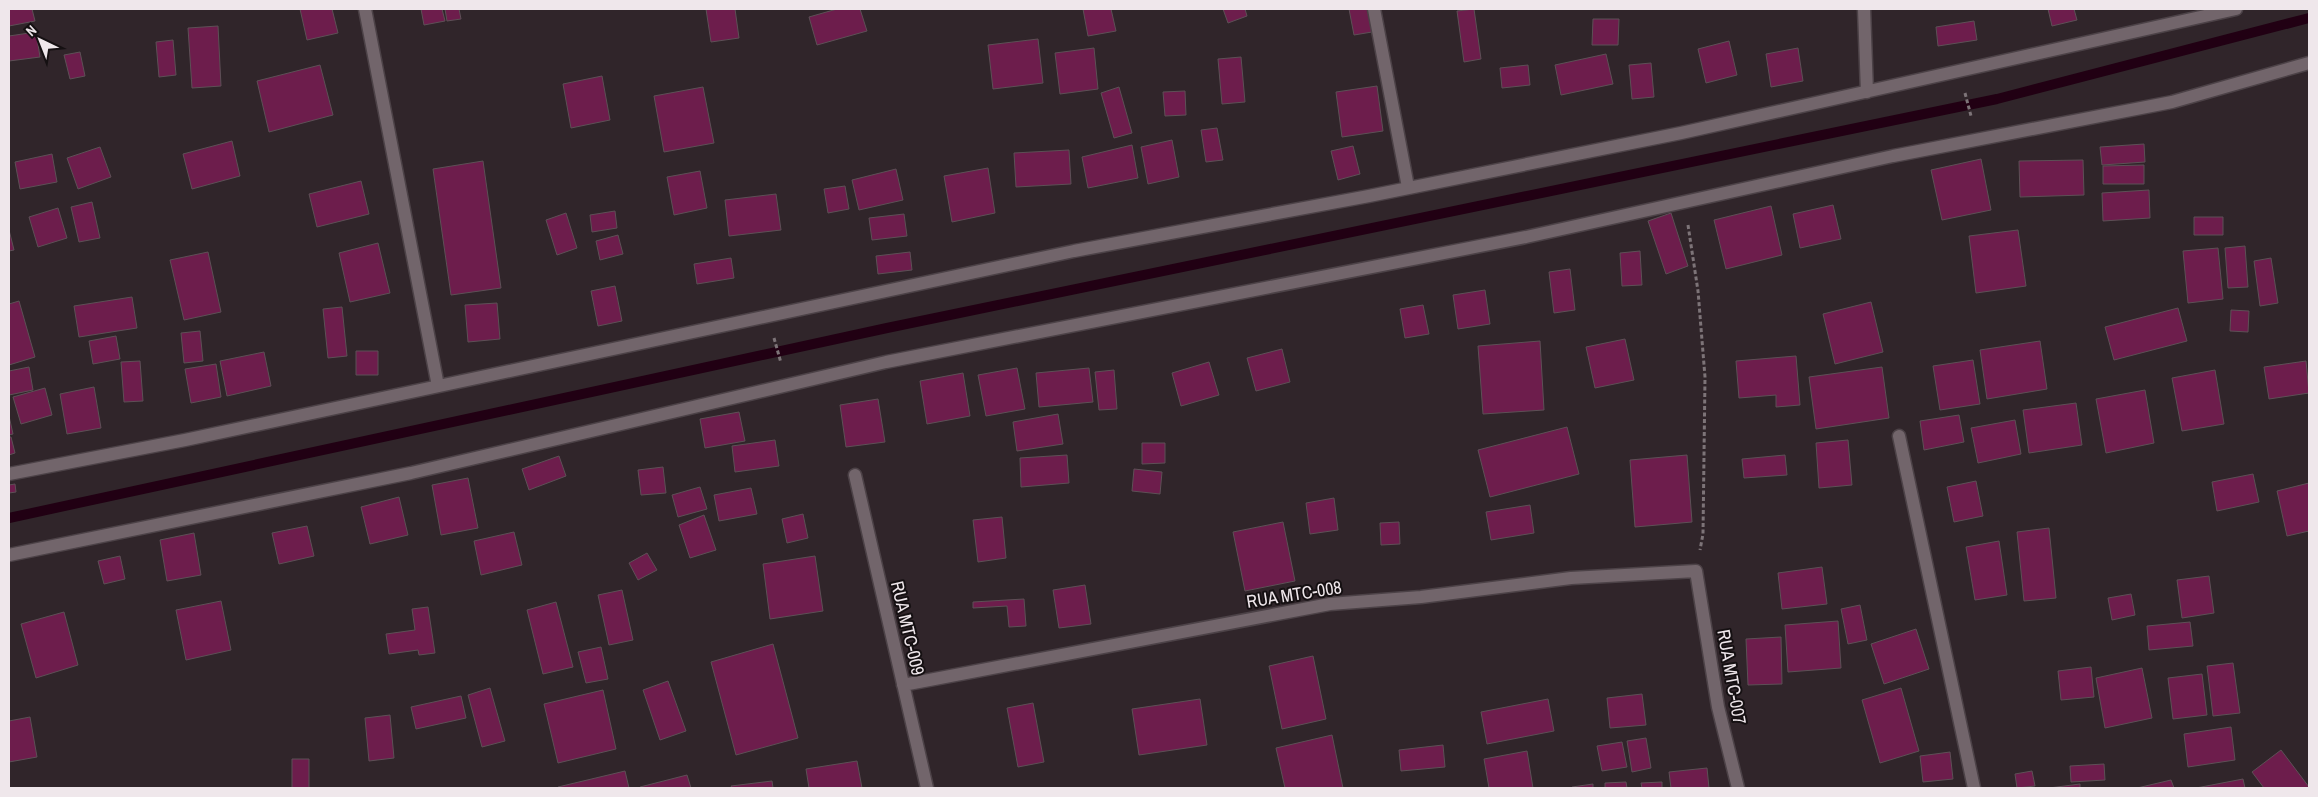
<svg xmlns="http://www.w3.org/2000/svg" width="2318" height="797" font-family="'Archivo Narrow',sans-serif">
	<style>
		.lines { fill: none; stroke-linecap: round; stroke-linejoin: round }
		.stream { stroke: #210013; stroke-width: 10 }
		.building { fill: #6d1d4c; stroke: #5d5056 }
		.street-casing { stroke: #4c4247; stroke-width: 15 }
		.path { stroke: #7d7478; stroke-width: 3; stroke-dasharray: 4 2.5; stroke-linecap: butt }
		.street { stroke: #72656b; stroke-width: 12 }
		.labels { text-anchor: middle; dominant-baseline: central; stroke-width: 4; stroke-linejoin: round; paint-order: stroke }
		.street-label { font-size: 18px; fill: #efe7eb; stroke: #151012 }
	</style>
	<rect width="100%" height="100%" fill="#30252a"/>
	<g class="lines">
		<path class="stream" d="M9 518 887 328 1997 99 2309 18"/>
	</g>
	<path class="building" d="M9 9H32L35 21 9 26Z
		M300 9H332L338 33 307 40Z
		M421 9H442L445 21 424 25Z
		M445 9H459L461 19 447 21Z
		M706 9H735L739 38 711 42Z
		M837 9H860L867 31 817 45 809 17Z
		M1083 9H1111L1116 31 1088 36Z
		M1223 9H1245L1247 16 1228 23Z
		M1349 9H1368L1372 32 1354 35Z
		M1474 9 1481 59 1464 62 1457 11Z
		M2048 9H2074L2077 20 2052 26Z
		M1593 19H1619L1618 45H1592Z
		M1974 21 1977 40 1938 46 1936 27Z
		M218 26 221 86 192 88 188 28Z
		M36 32 40 57 9 61V36Z
		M1038 39 1043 83 993 89 988 45Z
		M173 40 176 75 159 77 156 42Z
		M1729 41 1737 75 1706 83 1698 49Z
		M1094 48 1098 89 1060 94 1055 53Z
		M1798 48 1803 81 1771 87 1766 54Z
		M80 52 85 76 70 79 64 55Z
		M1606 54 1613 84 1561 95 1555 65Z
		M1241 57 1245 102 1222 104 1218 59Z
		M1651 63 1654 97 1632 99 1629 65Z
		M320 65 333 115 269 132 257 81Z
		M1528 65 1530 85 1502 88 1500 68Z
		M602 76 610 120 571 128 563 84Z
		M1377 86 1383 131 1342 137 1336 92Z
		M703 87 714 143 664 152 654 96Z
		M1119 87 1132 133 1114 138 1101 93Z
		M1185 91 1186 115 1165 116 1163 92Z
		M1217 128 1223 160 1206 162 1201 130Z
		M1172 140 1179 177 1148 184 1141 147Z
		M232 141 240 176 192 189 183 154Z
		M2144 144 2145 162 2102 165 2100 147Z
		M1132 145 1138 178 1088 188 1082 157Z
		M1353 146 1360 174 1338 180 1331 151Z
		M100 147 111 177 78 189 67 158Z
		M1069 150 1071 184 1016 187 1014 153Z
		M52 154 57 182 20 189 15 162Z
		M1981 159 1991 210 1942 220 1931 170Z
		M2083 160 2084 195 2020 197 2019 161Z
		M483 161 501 288 451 295 433 169Z
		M2144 165V184H2103V166Z
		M988 168 995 213 952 222 944 176Z
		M896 169 903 200 859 210 852 180Z
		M700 171 707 208 674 215 667 177Z
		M361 181 369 214 317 227 309 194Z
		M845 186 849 209 828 213 824 189Z
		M2149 190 2150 218 2103 221 2102 193Z
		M776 194 781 230 729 236 725 200Z
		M92 202 100 238 79 242 71 207Z
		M1833 205 1841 239 1800 248 1793 214Z
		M1771 206 1782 255 1726 269 1714 220Z
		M58 208 67 238 38 247 29 217Z
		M615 211 617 228 592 232 590 215Z
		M566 213 577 248 557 255 546 220Z
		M1671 213 1688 266 1666 274 1648 221Z
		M904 214 907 236 872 240 869 218Z
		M2194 217H2223V235H2194Z
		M9 230 14 250 9 251Z
		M2018 230 2026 286 1976 293 1969 236Z
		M618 235 623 254 600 260 596 241Z
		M378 243 390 293 350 302 339 253Z
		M2245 246 2248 287 2228 288 2225 248Z
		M2218 248 2223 299 2188 303 2183 251Z
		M1640 251 1642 285 1622 286 1620 253Z
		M208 252 221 312 184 320 170 260Z
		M910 252 912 270 878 274 876 256Z
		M731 258 734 278 697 284 694 264Z
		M2271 258 2278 303 2260 306 2254 261Z
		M1570 269 1575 310 1554 313 1549 272Z
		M615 286 622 321 598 326 591 291Z
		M1485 290 1490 324 1458 329 1453 295Z
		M132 297 137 328 79 337 74 306Z
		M19 301 35 357 9 365V304Z
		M1871 302 1883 352 1835 364 1823 314Z
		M497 303 500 339 468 342 465 305Z
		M1423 305 1429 334 1405 338 1400 309Z
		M342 307 347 356 328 358 323 309Z
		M2178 308 2187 341 2114 360 2105 327Z
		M2231 310 2249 311 2248 332 2230 331Z
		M200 331 203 361 184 363 181 333Z
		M116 336 120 359 93 364 89 341Z
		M1625 339 1634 380 1595 388 1586 347Z
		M1540 341 1544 410 1483 414 1478 346Z
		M2040 341 2047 389 1987 399 1980 350Z
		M1282 349 1290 382 1256 391 1247 358Z
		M356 351H378V375H356Z
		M264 352 271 386 227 396 220 361Z
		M1796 356 1800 405 1776 407V395L1739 398 1736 361Z
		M1973 360 1980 404 1940 410 1933 366Z
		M140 361 143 401 124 402 121 362Z
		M2306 361 2309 393 2269 399 2264 367Z
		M1209 362 1219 395 1181 406 1172 373Z
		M216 364 221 397 191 403 185 369Z
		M29 367 33 390 9 395V371Z
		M1882 367 1889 418 1816 429 1809 377Z
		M1017 368 1025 409 986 416 978 375Z
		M1089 368 1093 402 1039 407 1036 373Z
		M1114 370 1117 409 1099 410 1095 372Z
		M2215 370 2224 424 2182 431 2172 378Z
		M963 373 970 416 927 424 920 381Z
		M94 387 101 428 67 434 60 394Z
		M45 388 52 415 21 424 13 397Z
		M2145 390 2154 443 2106 453 2096 399Z
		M878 399 885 442 846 447 840 405Z
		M2076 403 2082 445 2029 453 2023 410Z
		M739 412 745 441 705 448 700 419Z
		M1058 414 1063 444 1017 451 1013 422Z
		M1959 415 1964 442 1924 450 1920 421Z
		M9 416 13 434 9 435Z
		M2015 420 2021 454 1978 463 1971 428Z
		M1567 427 1579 474 1490 497 1478 450Z
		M9 437H11L15 453 9 455Z
		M775 440 779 466 735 472 732 446Z
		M1848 440 1852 485 1819 488 1816 443Z
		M1142 443H1165V463L1142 464Z
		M1067 455 1069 483 1021 487 1020 458Z
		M1687 455 1692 522 1635 527 1630 460Z
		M1785 455 1787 475 1744 478 1742 459Z
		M559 456 566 476 529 490 522 469Z
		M663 467 666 493 641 495 638 470Z
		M1134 469 1162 472 1160 494 1132 491Z
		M2253 474 2259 502 2217 511 2212 482Z
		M468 478 478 528 441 535 432 485Z
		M1976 481 1983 516 1954 522 1947 487Z
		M2309 483V531L2287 536 2277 491Z
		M15 484 16 492 9 493V485Z
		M700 487 707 509 678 517 672 495Z
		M751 488 757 514 719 521 714 495Z
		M399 497 408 535 370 544 361 507Z
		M1334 498 1338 530 1310 534 1306 503Z
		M1530 505 1534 533 1491 540 1486 512Z
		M803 514 808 538 787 543 782 519Z
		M704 515 716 550 690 558 679 525Z
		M1002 517 1006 558 978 562 973 520Z
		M1283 522 1295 581 1245 591 1233 532Z
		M1399 522 1400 544 1381 545 1380 523Z
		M307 526 314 556 279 564 272 533Z
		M2049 528 2056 598 2024 601 2017 532Z
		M514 532 522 565 481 575 474 541Z
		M194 533 201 575 167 581 160 540Z
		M1999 541 2007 595 1975 600 1966 547Z
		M647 553 657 570 638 580 629 563Z
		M120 556 125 579 104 584 98 561Z
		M815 556 823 611 770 619 763 564Z
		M1822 567 1827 604 1782 609 1778 573Z
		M2209 576 2214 613 2182 618 2177 580Z
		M1085 585 1091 624 1059 628 1053 590Z
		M622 590 633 640 609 645 598 595Z
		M2131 594 2135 615 2112 620 2108 598Z
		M1024 599 1026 626 1009 627 1007 606 973 608V602Z
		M221 601 231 650 186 660 176 610Z
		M556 602 573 667 543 674 527 610Z
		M1860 605 1867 640 1848 644 1841 609Z
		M428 607 435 653 419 655 418 650 389 654 386 634 415 630 412 609Z
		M64 612 78 665 36 678 21 624Z
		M1838 621 1841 668 1788 672 1785 625Z
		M2190 622 2193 646 2149 650 2147 626Z
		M1916 629 1929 669 1884 684 1871 644Z
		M1781 637 1782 684 1748 685 1746 639Z
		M773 644 798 738 736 755 711 662Z
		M601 647 608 679 586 683 578 652Z
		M1313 656 1326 719 1282 729 1269 666Z
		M2233 663 2240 713 2213 716 2207 666Z
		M2091 667 2094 697 2061 700 2058 671Z
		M2142 668 2152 718 2105 728 2096 678Z
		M2202 674 2207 715 2173 719 2168 678Z
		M668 681 686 731 660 740 643 690Z
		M490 688 505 741 482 747 468 695Z
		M1901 688 1919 751 1880 763 1862 700Z
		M603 690 616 749 558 763 544 704Z
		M1642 694 1646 725 1610 728 1607 698Z
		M461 696 466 718 416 729 411 707Z
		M1200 699 1207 745 1139 755 1132 709Z
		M1548 699 1554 731 1487 744 1481 712Z
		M1033 703 1044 762 1018 767 1007 708Z
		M390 715 394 758 369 761 365 718Z
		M30 717 37 757 9 762V721Z
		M2231 727 2235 760 2188 767 2184 734Z
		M1332 735 1343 788H1285L1276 748Z
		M1646 738 1651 768 1632 772 1627 741Z
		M1622 742 1627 767 1602 771 1597 746Z
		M1443 745 1445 767 1401 771 1399 750Z
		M2281 750 2309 787V788H2264L2252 772Z
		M1527 751 1533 788H1489L1484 759Z
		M1950 752 1953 779 1923 782 1920 756Z
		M292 759H309V788H292Z
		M857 761 862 788H809L806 769Z
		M2104 764 2105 780 2071 782 2070 766Z
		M1707 768 1709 788H1671L1669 772Z
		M625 771 629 788H558V787Z
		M2032 771 2035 786 2017 788 2015 774Z
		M687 775 691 788H641L640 787Z
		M2243 779 2245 788H2196Z
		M2171 780 2174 788H2137Z
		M772 781 773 788H732L731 786Z
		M1626 782 1627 788H1605V783Z
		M1662 782V788H1642L1641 783Z
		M1593 784V788H1572V787Z
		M2080 784V788H2049Z"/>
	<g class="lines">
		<g class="street-casing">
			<path id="street" d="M365 9 438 386
				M1374 9 1408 187
				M1864 9 1867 92
				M1899 436 1974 788
				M9 474 185 440 1074 251 1369 196 1681 133 2236 9
				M855 475 927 788
				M9 555 411 473 886 362 1526 237 1893 156 2172 102 2309 63
				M903 685 1330 604 1421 597 1571 578 1696 571 1718 707 1738 788"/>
		</g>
		<path class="path" d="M1965 93 1971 116
			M1688 225 1698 291 1705 377 1703 534 1700 550
			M774 338 781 363"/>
		<use href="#street" class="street"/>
	</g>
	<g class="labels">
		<g class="street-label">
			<text transform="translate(1294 594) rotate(-9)">RUA MTC-008</text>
			<text transform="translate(908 628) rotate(77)">RUA MTC-009</text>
			<text transform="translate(1732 677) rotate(80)">RUA MTC-007</text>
		</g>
	</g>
	<rect width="2318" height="797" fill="none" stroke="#efe7eb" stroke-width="20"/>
	<g transform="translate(40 40) rotate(317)" stroke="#151012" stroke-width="4" paint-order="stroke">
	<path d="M0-4L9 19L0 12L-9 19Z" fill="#efe7eb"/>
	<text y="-8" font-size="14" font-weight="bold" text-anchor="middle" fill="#efe7eb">N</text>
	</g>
</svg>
